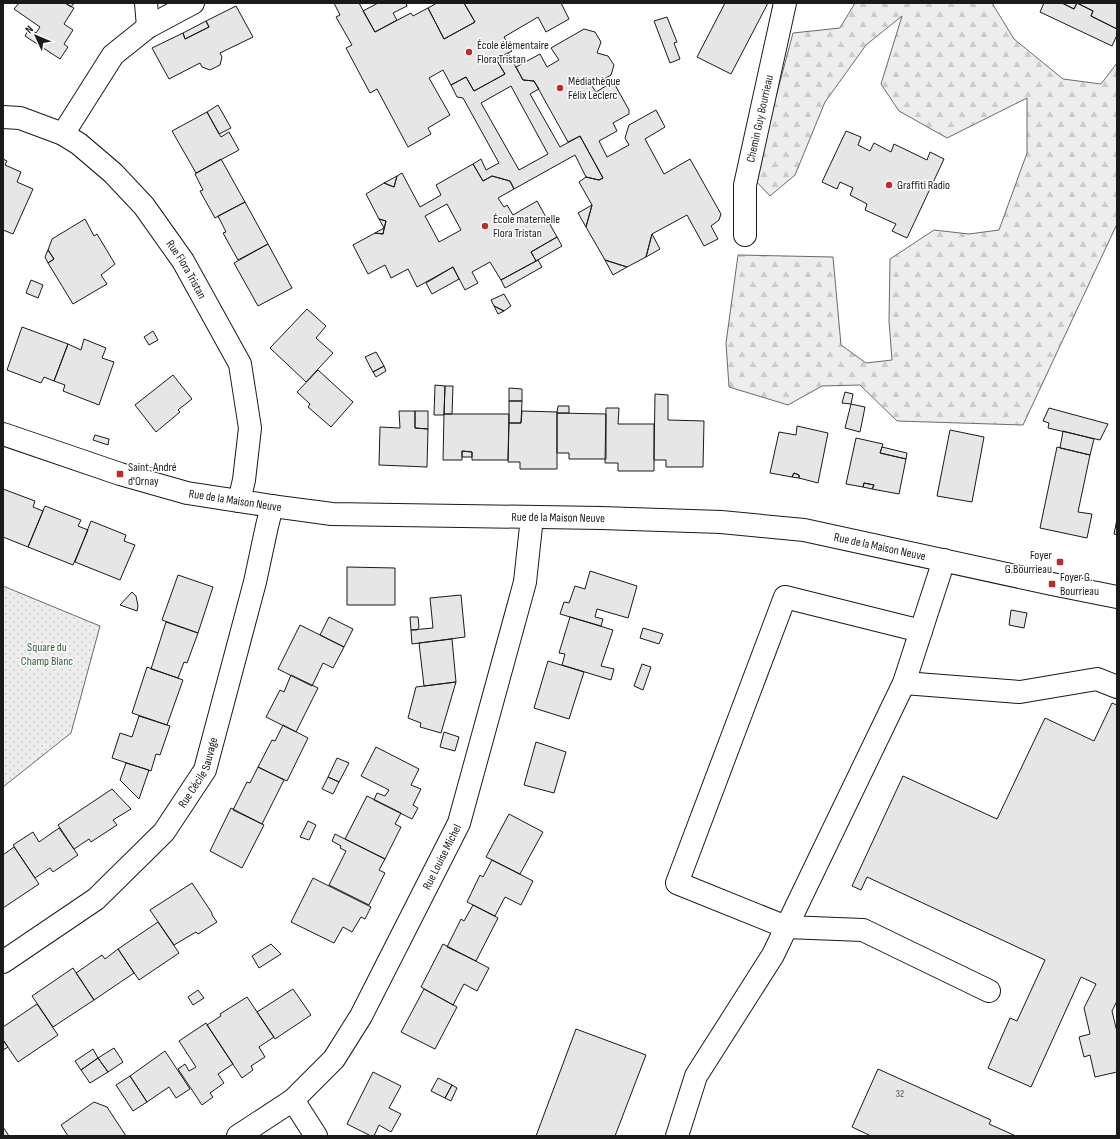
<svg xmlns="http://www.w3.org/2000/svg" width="1120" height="1139" font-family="'Sofia Sans Condensed',sans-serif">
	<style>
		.forest { fill: url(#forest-firs); stroke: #6a6a6a }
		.park { fill: url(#park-dots); stroke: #6a6a6a }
		.building { fill: #e6e6e6; stroke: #1a1a1a; fill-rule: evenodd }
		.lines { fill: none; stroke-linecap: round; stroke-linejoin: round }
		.minor-casing { stroke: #1a1a1a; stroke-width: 24 }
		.minor { stroke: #fff; stroke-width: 22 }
		.poi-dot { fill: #c62828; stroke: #fff; stroke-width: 1.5 }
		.labels { text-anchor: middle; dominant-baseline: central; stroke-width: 3; stroke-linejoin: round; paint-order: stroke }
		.number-label { font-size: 10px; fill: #4d4d4d }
		.poi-label { font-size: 12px; fill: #1a1a1a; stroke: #fff; text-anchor: start }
		.street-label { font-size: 12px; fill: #1a1a1a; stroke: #fff }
		.park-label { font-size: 12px; fill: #2b5a34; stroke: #fff }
	</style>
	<defs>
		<pattern id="forest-firs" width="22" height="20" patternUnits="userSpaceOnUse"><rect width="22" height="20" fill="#ededed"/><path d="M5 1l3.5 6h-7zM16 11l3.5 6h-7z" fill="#cbcbcb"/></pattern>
		<pattern id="park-dots" width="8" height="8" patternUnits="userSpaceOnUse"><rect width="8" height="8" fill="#ededed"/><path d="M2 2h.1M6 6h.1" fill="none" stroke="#cbcbcb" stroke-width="1.8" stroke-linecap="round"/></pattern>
	</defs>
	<rect width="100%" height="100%" fill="#fff"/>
	<path class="forest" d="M855 3H992L1014 39 1063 79 1101 84 1117 63V224L1023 425 897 421 860 385 822 386 788 405 729 387 726 343 738 255 833 257 841 345 866 363 892 360 889 321 890 259 934 230 969 234 999 230 1027 153V98L947 138 899 111 881 84 902 16 866 45 825 102 795 175 770 196 754 179 793 33 840 28Z"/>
	<path class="park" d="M3 586 100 626 71 733 3 787Z"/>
	<path class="building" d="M19 3H65L74 8 64 24 73 30 64 44 68 47 60 59 25 36 29 29 36 33 40 27 14 9Z
		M65 3H74L71 7Z
		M334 3H359L375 32 411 13 413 16 428 8 444 39 475 22 464 3H561L569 19 546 32 538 17 504 37 512 51 496 59 505 74 474 91 466 77 451 85 443 70 429 78 450 115 428 128 431 134 408 147 377 89 370 93 346 48 352 45 336 17 340 15Z
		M378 3H406L407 6 393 13 397 20 375 32 363 11Z
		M437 3H464L475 22 444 39 428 8Z
		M725 3H768L731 74 697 57Z
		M1044 3H1062L1074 9 1077 3 1093 11 1091 16 1117 29V35L1112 46 1040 12Z
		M1062 3H1117V29L1091 16 1093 11 1077 3 1074 9Z
		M236 6 253 37 220 53 222 57 220 65 210 70 202 67 200 63 169 79 152 48 183 33 185 39 209 27 206 21Z
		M667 17 677 42 674 43 680 59 670 63 654 21Z
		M206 21 209 27 185 39 183 33Z
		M584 29 595 32 601 42 597 53 608 56 614 65 611 75 592 86 596 92 611 83 615 85 629 110V114L613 123 617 131 599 141 607 157 629 145 625 138 629 125 656 110 665 127 645 139 664 174 690 159 721 214 719 220 711 226 718 239 704 246 687 215 652 234 646 257 627 267 605 260 586 227 592 205 579 182 586 177 599 180 603 178 580 136 568 142 534 81 523 80 516 67 540 54 547 67 559 60 551 48Z
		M508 53 523 80 534 81 539 89 530 94 560 147 580 136 603 178 599 180 586 177 575 155 514 189 510 181 492 176 483 181 473 164 481 159 486 170 499 163 463 98 457 97 451 85 466 77 474 91 505 74 496 59ZM511 86 548 154 519 170 481 103Z
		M218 105 231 128 219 134 207 112Z
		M207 112 221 137 229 132 239 150 196 173 172 131Z
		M846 131 861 137 858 145 870 151 874 143 891 152 894 144 927 160 930 152 944 159 907 238 892 231 896 224 865 210 867 204 850 195 853 188 840 182 837 189 822 182Z
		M3 159 7 161 5 165 21 172 17 182 33 189 13 234 3 230Z
		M221 159 245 202 215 218 200 191 203 190 195 174Z
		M473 164 483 181 492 176 510 181 514 189 498 198 504 207 507 205 513 215 537 201 557 237 531 252 536 261 501 280 490 262 472 272 478 283 465 290 453 267 417 287 408 269 391 278 385 265 368 274 353 245 375 233 383 234 386 221 379 219 366 194 384 183 394 187 397 176 402 173 420 207 441 195 436 185ZM447 204 461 230 439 242 425 216Z
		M397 176 394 187 384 183Z
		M245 202 268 244 238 260 223 233 226 232 218 216Z
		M592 205 586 227 578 213Z
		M85 219 94 236 97 234 115 264 101 275 107 284 73 304 48 263 54 259 48 250 52 239Z
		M379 219 386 221 384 228Z
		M384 228 383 234 375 233Z
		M652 234 660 249 646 257Z
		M557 237 562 246 536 261 531 252Z
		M268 244 292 288 258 306 234 263Z
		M48 250 54 259 48 263 45 257Z
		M538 260 542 267 505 288 501 280Z
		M605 260 627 267 613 275Z
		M453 267 459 279 432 294 426 283Z
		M31 280 43 285 38 298 26 293Z
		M504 294 511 306 504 311 494 306 491 300Z
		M494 306 504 311 498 314Z
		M307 309 326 326 316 338 333 353 306 382 270 348Z
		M22 327 68 344 54 381 44 377 41 383 7 370Z
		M153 331 158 340 149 345 144 337Z
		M84 339 106 348 102 358 114 362 99 405 63 391 65 385 54 381 68 344 81 350Z
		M376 352 384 366 373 372 365 357Z
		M384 366 386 371 376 377 373 372Z
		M318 370 353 402 331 427 308 407 310 404 297 392Z
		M173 375 192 399 178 410 180 412 156 432 135 405Z
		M435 385 445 386 444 415H434Z
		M445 386H453L452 414H444Z
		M509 388 522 389V401H509Z
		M845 392 853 394 851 404 842 403Z
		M655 394 668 395V420L704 421 703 467H666V460H654Z
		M509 401H522L521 423H509Z
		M851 404 865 407 860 432 845 428Z
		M558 406H569V413H557Z
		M606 408H619L618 424H654V471H618V463H605Z
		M1049 408 1108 424 1100 440 1048 428 1049 423 1043 421Z
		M399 411H415V428L428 429 427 467 379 465 380 427 400 428Z
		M415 411H428V429L415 428Z
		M522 411 557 412V469H520V462H508L509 423H521Z
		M557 413 606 414V459H569V453H557Z
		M444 414H509L508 460H472V452L462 451V460H443Z
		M797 426 828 433 818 483 799 478V475L794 473 792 477 770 473 779 432 796 435Z
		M950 430 984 437 972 502 937 496Z
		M1063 431 1094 439 1090 455 1060 448Z
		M95 435 109 439 108 445 93 440Z
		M856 438 883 444 880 453 906 459 899 494 872 489 874 485 864 483 863 487 846 484Z
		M882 447 907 453 906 459 880 453Z
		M1057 447 1090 455 1078 512 1092 514 1087 538 1040 528Z
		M462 451 472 452V457H462Z
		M794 473 799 475V478L792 477Z
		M864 483 874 485 872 489 863 487Z
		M3 489 35 501 33 507 43 511 28 547 3 537Z
		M45 506 81 520 78 526 88 530 73 565 28 547Z
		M1117 519V535L1114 534Z
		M91 521 126 535 124 541 135 545 120 580 75 562Z
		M347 567 395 568V605H347Z
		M590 571 637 586 628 618 597 609 595 617 603 619 601 626 560 614 564 602 569 603 575 586 585 589Z
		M178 575 213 587 198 633 162 620Z
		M132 592 136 596 138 606 137 611 120 605Z
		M461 595 465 637 412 644 411 630 433 628 430 598Z
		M1011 610 1027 613 1024 628 1009 625Z
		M329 617 353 629 344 647 320 635Z
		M410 617H418L419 627 417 630H411Z
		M570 617 613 630 601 666 614 669 611 680 562 665 565 654 559 653Z
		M166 622 198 633 187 663 184 662 178 678 151 669Z
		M300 625 344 647 333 668 323 663 312 686 278 669Z
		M643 628 663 634 659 644 640 638Z
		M452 639 456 682 424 686 419 643Z
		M548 661 584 672 569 719 534 708Z
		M642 664 651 667 643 690 634 686Z
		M147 667 183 680 167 725 132 713Z
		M291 675 318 688 296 732 266 717 280 690 284 692Z
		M456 682 441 733 420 727 421 723 408 718 416 687Z
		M1112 703 1117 705V1001L1112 1011 1117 1032V1072L1095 1077 1090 1055 1084 1057 1079 1037 1090 1034 1084 1008 1096 984 1081 977 1031 1087 988 1068 1010 1018 1017 1021 1045 960 867 877 861 890 852 886 903 776 997 819 1045 718 1094 741Z
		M139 716 170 726 160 755 156 754 151 771 112 758 120 733 132 737Z
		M283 725 308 738 287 781 258 767 272 740 275 741Z
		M444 732 459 737 455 751 440 747Z
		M536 742 566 752 554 793 524 785Z
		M376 747 419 769 411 785 421 789 413 805 418 808 412 819 374 800 377 793 385 796 389 790 361 776Z
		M337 758 349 763 339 782 328 777Z
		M126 763 149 770 139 799 120 780Z
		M258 767 284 780 262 824 233 810 247 782 250 783Z
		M328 777 339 782 333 794 322 789Z
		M112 789 131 809 113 820 117 825 91 842 89 839 74 849 58 825Z
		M367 796 401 813 395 824 401 827 385 859 345 839Z
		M231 808 264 825 242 868 210 851Z
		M509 814 543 832 520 874 486 857Z
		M308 821 316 825 309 840 300 837Z
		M59 828 78 855 53 872 50 868 35 878 13 845 33 832 39 842Z
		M335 834 385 859 379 870 385 873 369 905 329 885 346 851 340 848 341 846 332 841Z
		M14 847 39 884 3 908V855Z
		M492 860 533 881 521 905 505 897 495 916 467 902 480 875 483 877Z
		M313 878 371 907 365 919 361 917 352 932 343 927 334 943 291 922Z
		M192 883 212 913V915L217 922 198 934 196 932 174 945 150 910Z
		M473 905 498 918 476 961 447 947 461 919 464 921Z
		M158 922 179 953 139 980 118 949Z
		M271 944 281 954 259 968 252 956Z
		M443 944 489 968 477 991 464 984 453 1005 421 987Z
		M118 949 134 973 94 1000 76 973 102 955 105 959Z
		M73 968 94 1000 53 1027 32 996Z
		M293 989 311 1015 275 1039 257 1012Z
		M424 989 457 1007 435 1049 401 1032Z
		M198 990 204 998 193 1005 188 997Z
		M247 997 274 1037 259 1047 265 1057 251 1066 253 1070 242 1078 207 1025 221 1016 220 1014Z
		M37 1004 58 1035 18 1062 3 1040V1027Z
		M206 1023 233 1064 218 1074 224 1083 210 1093 213 1097 202 1105 178 1069 185 1064 189 1071 196 1067 179 1041Z
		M576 1029 646 1055 615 1136H536Z
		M3 1040 8 1047 3 1050Z
		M114 1048 123 1062 108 1072 98 1058Z
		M93 1049 98 1058 81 1070 75 1061Z
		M165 1051 190 1089 176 1098 169 1087 147 1102 130 1076Z
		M98 1058 108 1072 90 1083 81 1070Z
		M878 1069 991 1120 989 1124 1016 1136H871L852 1127Z
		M373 1072 401 1086 389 1108 401 1114 391 1132 379 1125 374 1136H371L347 1124Z
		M130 1076 147 1102 133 1111 116 1085Z
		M438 1078 452 1085 445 1098 431 1091Z
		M452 1085 457 1088 451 1101 445 1098Z
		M94 1102 107 1107 126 1136H68L61 1125Z
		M3 1127 9 1136H3Z"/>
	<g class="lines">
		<g class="minor-casing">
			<g id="minor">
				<path d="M146 3 148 27"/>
				<path id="s1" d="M3 117 20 118 63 134 79 144 113 173 144 206 183 261 240 364 250 428 244 480 239 501"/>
				<path d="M63 134 113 55 148 27 193 3"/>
				<path id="s2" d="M745 235V185L785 3"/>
				<path id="s3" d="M3 434 120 474 187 493 272 506 332 514 601 518 721 522 804 530 1052 584 1117 597"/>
				<path d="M921 631 785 597 677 883 786 927 863 930 989 991"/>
				<path d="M904 683 1020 692 1097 679 1117 687"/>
				<path id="s4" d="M3 962 96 899 164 832 205 770 255 582 267 526 272 506"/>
				<path d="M293 1100 316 1136"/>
				<path id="s5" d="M238 1136 293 1100 334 1059 361 1016 459 823 525 582 532 517"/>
				<path d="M677 1136 696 1076 773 955 904 683 944 560"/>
			</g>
		</g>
		<use href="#minor" class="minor"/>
	</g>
	<g class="poi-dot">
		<circle cx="469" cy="52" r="4"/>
		<circle cx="560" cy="88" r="4"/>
		<circle cx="889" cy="185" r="4"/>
		<circle cx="485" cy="226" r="4"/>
		<rect x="116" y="470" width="8" height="8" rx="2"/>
		<rect x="1056" y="558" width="8" height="8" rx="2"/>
		<rect x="1048" y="580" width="8" height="8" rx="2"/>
	</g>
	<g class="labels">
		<g class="number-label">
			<text x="900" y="1094">32</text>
		</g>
		<g class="poi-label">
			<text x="477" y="45">École élémentaire<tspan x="477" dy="14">Flora Tristan</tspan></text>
			<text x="568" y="81">Médiathèque<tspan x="568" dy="14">Félix Leclerc</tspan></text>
			<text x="897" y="185">Graffiti Radio</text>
			<text x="493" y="219">École maternelle<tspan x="493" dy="14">Flora Tristan</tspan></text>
			<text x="128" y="467">Saint-André<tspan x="128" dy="14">d'Ornay</tspan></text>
			<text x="1052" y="555" text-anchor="end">Foyer<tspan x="1052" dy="14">G.Bourrieau</tspan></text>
			<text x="1060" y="577">Foyer G.<tspan x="1060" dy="14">Bourrieau</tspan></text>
		</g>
		<g class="street-label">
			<text stroke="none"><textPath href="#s2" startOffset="118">Chemin Guy Bourrieau</textPath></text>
			<text stroke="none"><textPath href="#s1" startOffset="248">Rue Flora Tristan</textPath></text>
			<text stroke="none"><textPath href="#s3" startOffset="242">Rue de la Maison Neuve</textPath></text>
			<text stroke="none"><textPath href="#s3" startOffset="566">Rue de la Maison Neuve</textPath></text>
			<text stroke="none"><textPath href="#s3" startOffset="890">Rue de la Maison Neuve</textPath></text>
			<text stroke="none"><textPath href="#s4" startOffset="277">Rue Cécile Sauvage</textPath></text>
			<text stroke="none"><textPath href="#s5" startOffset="353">Rue Louise Michel</textPath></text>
		</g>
		<g class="park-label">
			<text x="47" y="647">Square du<tspan x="47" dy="14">Champ Blanc</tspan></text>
		</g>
	</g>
	<rect width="1120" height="1139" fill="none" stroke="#1a1a1a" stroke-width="8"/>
	<g transform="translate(36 36) rotate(314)" stroke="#ffffff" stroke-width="3" paint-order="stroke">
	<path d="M0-3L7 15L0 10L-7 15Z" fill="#1a1a1a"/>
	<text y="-6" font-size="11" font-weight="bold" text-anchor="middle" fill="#1a1a1a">N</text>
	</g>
</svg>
